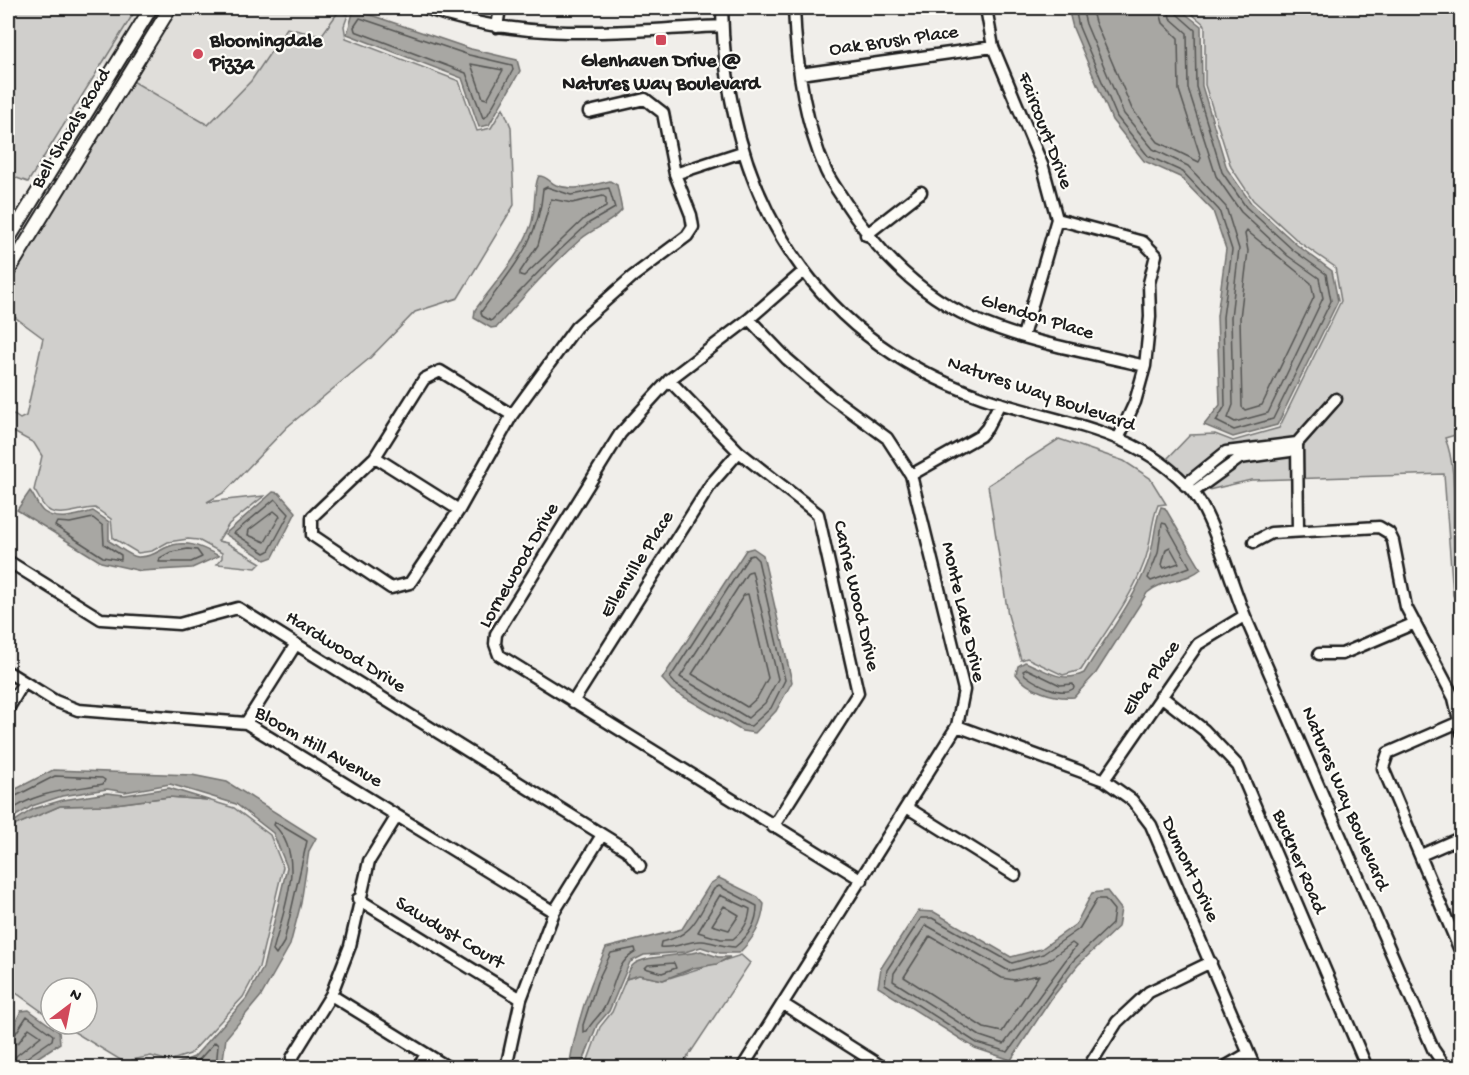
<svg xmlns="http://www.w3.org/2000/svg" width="1469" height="1075" font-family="'Gochi Hand',sans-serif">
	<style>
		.built { fill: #e0deda }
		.green { fill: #d0cfcc; stroke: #767674; stroke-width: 1.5 }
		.water { fill: #a8a7a3; stroke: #706f6d; stroke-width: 1.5 }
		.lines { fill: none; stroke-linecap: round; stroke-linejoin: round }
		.shore { stroke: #545452; stroke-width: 1.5 }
		.minor-casing { stroke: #1c1c1c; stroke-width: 15 }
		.major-casing { stroke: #1c1c1c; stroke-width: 16 }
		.minor { stroke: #fdfcf7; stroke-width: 10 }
		.major { stroke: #fdfcf7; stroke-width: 12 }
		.poi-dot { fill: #d1495b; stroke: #fdfcf7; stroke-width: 2 }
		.labels { text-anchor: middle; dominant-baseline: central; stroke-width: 4.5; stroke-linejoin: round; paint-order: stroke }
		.poi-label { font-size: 20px; font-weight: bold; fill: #1c1c1c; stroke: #fdfcf7; text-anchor: start }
		.street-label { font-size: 20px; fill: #1c1c1c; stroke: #fdfcf7 }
	</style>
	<rect width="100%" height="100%" fill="#f0eeea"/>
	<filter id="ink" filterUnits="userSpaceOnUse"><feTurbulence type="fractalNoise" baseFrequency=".0167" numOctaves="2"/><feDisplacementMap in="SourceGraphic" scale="12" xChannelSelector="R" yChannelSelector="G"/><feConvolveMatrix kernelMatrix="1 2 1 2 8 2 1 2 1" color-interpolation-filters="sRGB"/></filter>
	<g filter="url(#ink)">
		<path class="built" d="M137 8H156L117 72 103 62Z
			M166 8H341L321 36 287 28 251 81 208 126 131 80Z"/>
		<path class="green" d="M8 8H137L28 182 8 175Z
			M1185 8H1461L1462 433 1445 438C1459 472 1451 517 1455 554L1461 559V610L1453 595 1444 474 1251 480 1200 492 1242 462 1302 443 1342 399 1336 393 1295 439C1240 444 1228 440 1185 478L1166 460 1190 435 1215 434 1233 441 1279 428 1341 301 1335 267 1299 242 1253 200 1231 167 1205 85V25Z
			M339 11 348 15 344 26 346 38 459 81 477 131 491 128 503 108 511 127 514 205 458 298 415 312 370 358 287 427 225 492 207 502 264 496 229 524 218 541 227 543 261 563 256 568 217 564 222 558V553L198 540 188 539 168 542 152 551 138 553 113 538 111 519 95 508C81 508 55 521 44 506 40 501 38 495 34 490L42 456 34 443 8 429V411L20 419 26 416 43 338 8 312V273L131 80 208 125 251 81 287 28 321 36Z
			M1059 439 1124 461 1150 478 1166 504 1158 505C1150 524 1152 544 1144 563 1130 601 1103 635 1081 670L1063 675 1027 658 1021 660 1008 615 988 485Z
			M169 797 208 800 234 808 270 835 283 867 259 967 243 997 190 1054 169 1061 151 1056 132 1060V1067L61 1024H87V988H51V1018L8 987V832L11 827 60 806 107 805Z
			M741 955 750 963 681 1067 585 1068 600 1027 612 1012 626 979 639 975 663 980Z"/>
		<path class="water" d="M1068 8H1178L1201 26 1202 86 1227 169 1251 203 1297 245 1332 271 1338 301 1277 425 1233 437 1204 425 1220 405 1217 316 1226 249 1213 211 1180 177 1144 161 1112 120 1073 28Z
			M359 11 471 49 517 60 520 71 489 125 479 127 462 78 347 34 353 13Z
			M539 176C547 176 549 182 556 185 574 192 592 185 610 181L617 185 622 210C612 223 594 228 581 239 550 266 524 296 497 327L491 328 474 318 475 310C494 284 520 256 531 225 536 211 533 185 539 176Z
			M1461 438V554L1459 552C1456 530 1450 454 1461 438Z
			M30 491C35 497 38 508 44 512 58 522 79 515 93 511L109 522V541C117 545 129 556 138 557 149 557 156 553 165 548 185 538 202 547 219 556L192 568 141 571 101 562 17 510Z
			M273 492 279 493 296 512 273 557 265 560 225 534Z
			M1161 507 1165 508 1201 569C1186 582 1165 578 1147 593L1096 673 1074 697C1055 699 1027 690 1016 674L1018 666 1025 662C1046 670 1062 684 1084 673 1105 638 1132 604 1147 565 1155 546 1153 526 1161 507Z
			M753 548 763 555 792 682 776 711 755 733 742 731 672 690 662 679 746 550Z
			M53 770 192 775 227 782 316 838 309 851 301 903 290 945 261 996 226 1038 222 1067H168L194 1057 246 999 263 968 287 867 273 833 236 804 170 784 125 792 107 789 62 796 32 806 8 821V797L12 791Z
			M169 788 208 800 169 797 107 805 60 806 11 827 8 832V826L33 809 63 800 107 793 125 795Z
			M719 878 758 897 764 904C762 925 754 938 739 953H720L701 947 685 952 644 955 630 962 609 1011 597 1025 581 1067H569C576 1025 588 987 606 948L682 929 710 884Z
			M1107 891 1121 909 1118 927 1078 965 1051 999 1011 1060 975 1048 878 987 881 968 918 911 934 912 1011 957 1041 949 1076 924 1092 893Z
			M701 951 718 957H730L717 964 693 968 663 980 639 975 626 979C628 975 629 969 632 966 641 955 685 956 701 951Z
			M29 1010 59 1032 60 1043 23 1067H8V1037L21 1011Z"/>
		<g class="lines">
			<path class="shore" d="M1075 8 1079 27 1117 117 1148 156 1183 172 1219 210 1232 250 1223 317 1225 406 1216 421 1234 430 1273 419 1331 301 1326 274 1293 250 1246 207 1222 172 1196 87 1195 30 1177 14 1175 8
				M1082 8 1086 24 1124 114 1153 149 1188 166 1226 207 1239 249 1231 317 1233 405 1228 418 1235 422 1268 413 1323 298 1319 278 1288 256 1241 212 1216 176 1188 88 1187 33 1170 18 1168 8
				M1091 8 1095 22 1132 109 1158 142 1199 162 1201 158 1179 90 1178 38 1163 23 1159 8
				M360 18 469 55 512 65 513 70 487 116 483 118 466 73 355 31 354 27Z
				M471 64 503 70 487 99 483 98Z
				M547 187 571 195 609 188 615 208 589 223 560 250 491 321 482 316 481 312C510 271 539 242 543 189Z
				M603 196 606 198V207L585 218 524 276 520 275V272L538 245 551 199 572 203Z
				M1247 231 1311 283 1314 297 1262 405 1245 410 1242 407 1240 318 1248 251 1245 234Z
				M275 499 289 514 269 551 265 553 234 533Z
				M274 511 280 516 265 542 248 535 249 530Z
				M93 518 103 526 104 544 121 555V560L103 557 55 526 57 522 70 523Z
				M1162 523 1166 524 1190 567 1151 581 1148 578 1158 553Z
				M1170 547 1179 563 1164 568 1162 565 1166 549Z
				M188 549 197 550 202 557 191 562H159L160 558 171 552Z
				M753 555 758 560 785 680 771 708 751 726 744 725 676 685 670 678 749 556Z
				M752 571 778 679 765 703 748 718 680 677 748 572Z
				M748 594 768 678 757 698 747 707 692 674 744 595Z
				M1027 669 1060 685 1073 684 1074 688C1062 698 1036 683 1025 675L1023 671Z
				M8 800 55 776 102 778 105 780 103 784C70 790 34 791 8 813
				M275 822 307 841 284 942 276 955 273 951C282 913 308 858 274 825Z
				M719 886 757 906C757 923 749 936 735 947 723 947 714 942 702 941 689 940 675 949 660 947L661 942C695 935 697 917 714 889Z
				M720 895 750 909C749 922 742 932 733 939H721L698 932Z
				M1097 899H1105L1114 910 1112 924 1073 961 1008 1052 977 1043 885 984 887 970 921 918H932L1012 963 1043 954 1079 929Z
				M724 906 739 915 729 930 712 925Z
				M926 925 1009 971 1047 961 1072 943 1076 946 1004 1044 980 1036 893 981 894 973Z
				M930 936 1002 978 1014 980 1039 975 1002 1032 984 1028 904 977Z
				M635 948 636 952C614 963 615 989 604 1008 599 1017 591 1022 587 1031L583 1032V1025L597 982 611 953Z
				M674 963 676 968 662 973 645 968 648 965Z
				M8 1038 14 1036 27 1016 53 1035 52 1040 23 1060 20 1068
				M8 1046 19 1042 29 1028 41 1036 16 1056 13 1068
				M184 1068 197 1062 215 1042 218 1045 216 1068"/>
			<g class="minor-casing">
				<path id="minor" d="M425 8C522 43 622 31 722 26
					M722 8C726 196 813 345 999 403 1069 425 1140 431 1192 491 1214 517 1232 587 1247 621 1309 764 1371 907 1433 1049L1446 1068
					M794 8C796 62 804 121 826 171 831 182 839 192 845 202 877 251 920 295 974 319 1027 343 1089 352 1145 366
					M986 8 993 47 1043 167 1057 219 1023 336
					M497 27 500 8
					M800 74 993 47
					M675 174 742 152
					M1057 219 1143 242 1156 255 1149 283 1150 317 1145 366 1135 402 1119 437
					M866 235 921 192
					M804 271 749 319 669 380 620 434 496 634 495 644 499 655 862 880
					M669 380 739 452 818 514 858 693 773 827
					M512 415 440 371 424 379 375 457 312 517V535L391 588 410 583 459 510 512 415 576 327 632 277 687 236 693 227 691 215 675 174 663 113 645 99 589 112
					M375 457 459 510
					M911 475 980 436 987 428 1000 403
					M1185 485 1226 452 1297 443
					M1193 492 1240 458 1290 451
					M1298 530 1297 443 1336 399
					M1254 542 1271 533 1379 527 1389 533 1393 541 1406 607 1454 698 1462 733
					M8 561 101 619 179 624 238 608 627 850 640 866
					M1319 654H1342L1415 623
					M8 672 55 701 78 710 246 723 554 912
					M1161 696 1204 730 1238 766 1367 1068
					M573 702 711 484 739 452
					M8 709 24 682
					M1459 722 1388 753 1383 768 1462 955
					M246 723 296 644
					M957 726 1104 780 1132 800 1151 825 1255 1068
					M1104 780 1198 644 1244 616
					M908 808 1015 875
					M1421 855 1462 837
					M358 899 521 999
					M331 995 449 1068
					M783 1004 884 1068
					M292 1058 331 995 350 946 369 861 397 816
					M418 1068 426 1054
					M506 1068 521 999 554 912 602 835
					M742 1068 957 726 964 690 911 475 887 438 830 396 787 359 749 319
					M1088 1068 1117 1022 1149 992 1211 962
					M1223 1068 1247 1054"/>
			</g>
			<g class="major-casing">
				<path id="major" d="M8 240 151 8
					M8 272 170 8"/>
			</g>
			<use href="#minor" class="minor"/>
			<use href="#major" class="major"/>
		</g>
	</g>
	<g class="poi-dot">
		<rect x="655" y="34" width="12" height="12" rx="3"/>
		<circle cx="198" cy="54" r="6"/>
	</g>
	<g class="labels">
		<g class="poi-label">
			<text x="210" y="42">Bloomingdale<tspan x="210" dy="23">Pizza</tspan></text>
			<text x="661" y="62" text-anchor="middle">Glenhaven Drive @<tspan x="661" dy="23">Natures Way Boulevard</tspan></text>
		</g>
		<g class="street-label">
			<text transform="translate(894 42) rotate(-8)">Oak Brush Place</text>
			<text transform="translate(72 129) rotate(-59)">Bell Shoals Road</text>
			<text transform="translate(1044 131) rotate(69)">Faircourt Drive</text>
			<text transform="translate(1037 318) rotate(17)">Glendon Place</text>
			<text transform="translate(1041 395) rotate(19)">Natures Way Boulevard</text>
			<text transform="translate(638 565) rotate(-58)">Ellenville Place</text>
			<text transform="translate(520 566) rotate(-60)">Lornewood Drive</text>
			<text transform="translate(855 596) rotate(77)">Carrie Wood Drive</text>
			<text transform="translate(962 612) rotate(77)">Monte Lake Drive</text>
			<text transform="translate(345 653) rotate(32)">Hardwood Drive</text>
			<text transform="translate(1152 679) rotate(-55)">Elba Place</text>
			<text transform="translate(318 748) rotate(30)">Bloom Hill Avenue</text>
			<text transform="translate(1344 799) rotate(67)">Natures Way Boulevard</text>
			<text transform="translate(1298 862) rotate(67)">Buckner Road</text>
			<text transform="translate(1189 870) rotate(65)">Dumont Drive</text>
			<text transform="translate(449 934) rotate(31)">Sawdust Court</text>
		</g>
	</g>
	<rect width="1469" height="1075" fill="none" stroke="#fdfcf7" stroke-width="30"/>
	<rect x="15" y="15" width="1439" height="1045" fill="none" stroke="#1c1c1c" stroke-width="2" filter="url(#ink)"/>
	<g transform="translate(69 1006) rotate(32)"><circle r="28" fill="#fdfcf7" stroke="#a3a29f" stroke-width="1.5"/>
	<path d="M0-4.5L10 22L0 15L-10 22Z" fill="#d1495b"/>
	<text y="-9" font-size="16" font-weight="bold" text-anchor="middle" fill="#1c1c1c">N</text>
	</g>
</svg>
